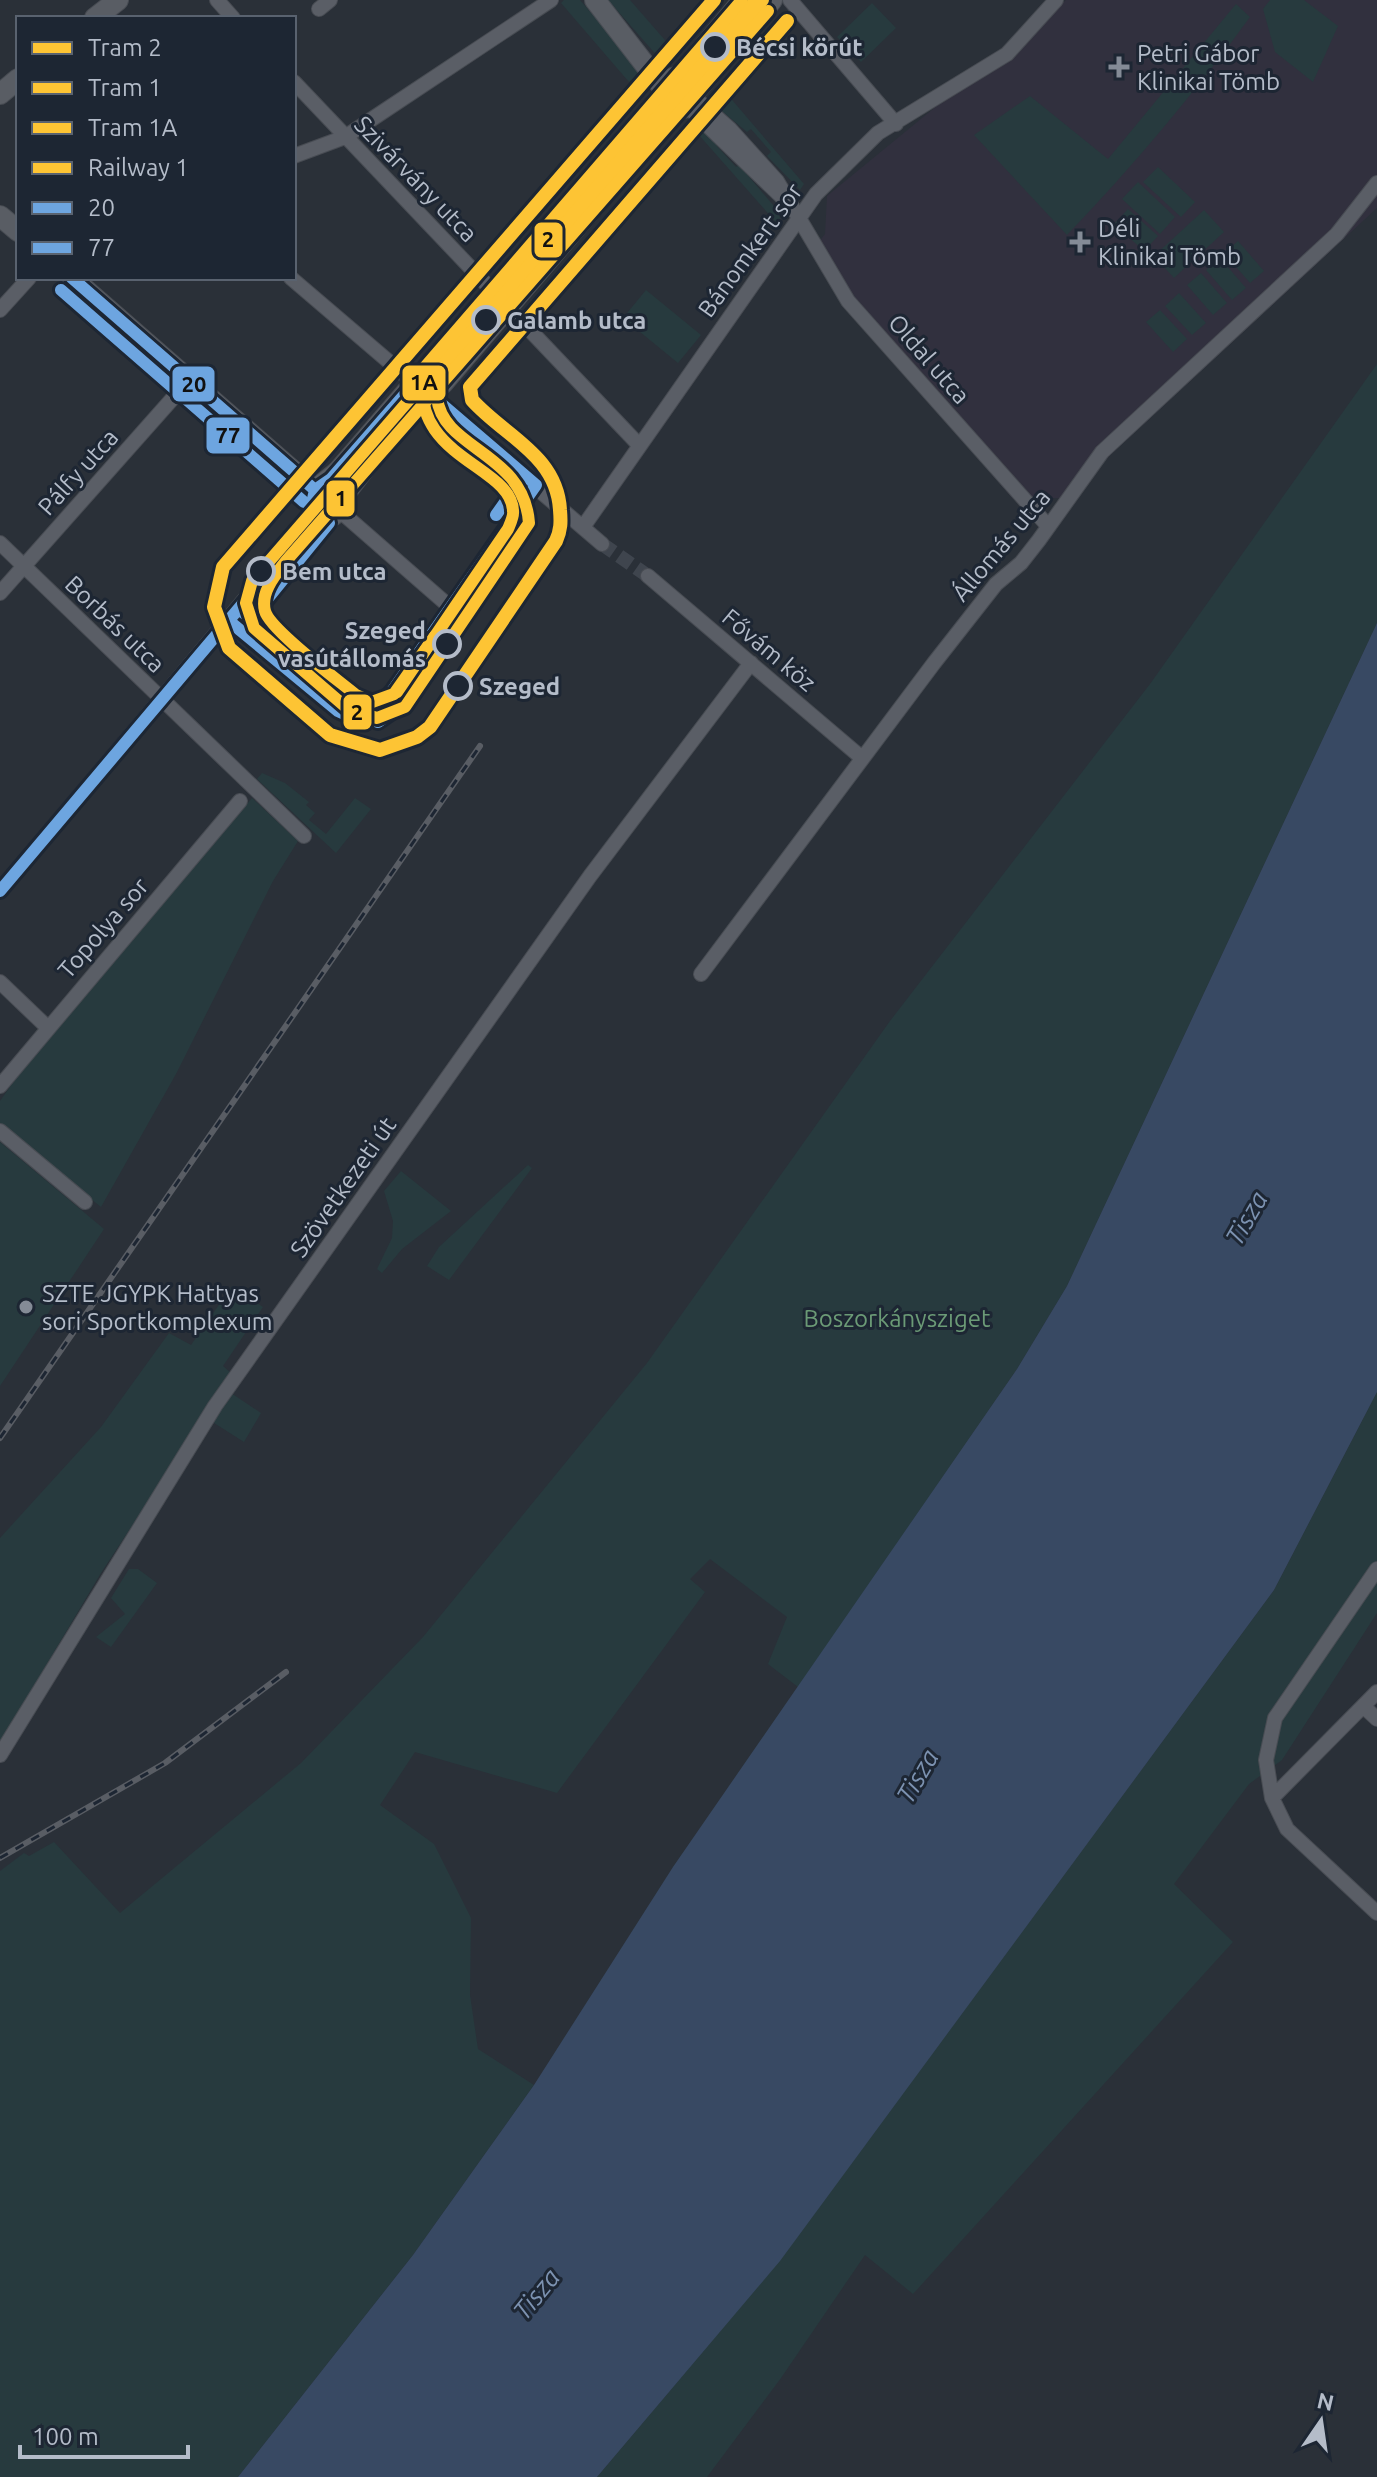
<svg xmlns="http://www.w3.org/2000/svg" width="1377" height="2477" font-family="Ubuntu,sans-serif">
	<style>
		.medical { fill: #31303e }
		.green { fill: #273a3e }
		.water { fill: #384963 }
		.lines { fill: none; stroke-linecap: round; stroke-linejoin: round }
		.street-tunnel { stroke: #3f454e; stroke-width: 14; stroke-dasharray: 14 7; stroke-linecap: butt }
		.street-casing { stroke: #484c53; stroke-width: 16 }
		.secondary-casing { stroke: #484c53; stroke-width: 22 }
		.street { stroke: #5a5e66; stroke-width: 14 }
		.secondary { stroke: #595d64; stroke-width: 20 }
		.tram { stroke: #595d64; stroke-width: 2 }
		.rail-casing { stroke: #595d64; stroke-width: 6 }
		.rail { stroke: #1d2633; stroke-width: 3; stroke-dasharray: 9; stroke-linecap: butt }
		.bus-1-casing { stroke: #1d2633; stroke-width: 18 }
		.bus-2-casing { stroke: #1d2633; stroke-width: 18 }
		.bus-1 { stroke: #6da5e0; stroke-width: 12 }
		.bus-2 { stroke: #6da5e0; stroke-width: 12 }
		.rail-1-casing { stroke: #1d2633; stroke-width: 20 }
		.rail-1 { stroke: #fdc434; stroke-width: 14 }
		.tram-1-casing { stroke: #1d2633; stroke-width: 18 }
		.tram-2-casing { stroke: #1d2633; stroke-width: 18 }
		.tram-3-casing { stroke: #1d2633; stroke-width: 18 }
		.tram-1 { stroke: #fdc434; stroke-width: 12 }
		.tram-2 { stroke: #fdc434; stroke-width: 12 }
		.tram-3 { stroke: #fdc434; stroke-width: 12 }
		.stop-dot { fill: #1d2633; stroke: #b4bcc9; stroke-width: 4 }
		.poi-dot { fill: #848b96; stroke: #1d2633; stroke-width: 3 }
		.labels { text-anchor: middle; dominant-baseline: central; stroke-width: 6; stroke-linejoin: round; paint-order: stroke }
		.stop-label { font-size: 24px; font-weight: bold; fill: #b4bcc9; stroke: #1d2633; text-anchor: start }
		.poi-label { font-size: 24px; fill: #b4bcc9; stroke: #1d2633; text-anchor: start }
		.street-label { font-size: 24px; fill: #b4bcc9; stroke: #1d2633 }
		.park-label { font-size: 24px; fill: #6b9a76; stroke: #1d2633 }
		.water-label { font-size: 26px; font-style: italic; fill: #7c92b1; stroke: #1d2633 }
		.line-badge { stroke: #1d2633; stroke-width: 3 }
		.pale-badge-label { font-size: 22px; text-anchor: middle; font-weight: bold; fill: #111 }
	</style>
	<rect width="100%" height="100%" fill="#2a3038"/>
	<path class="medical" d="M1066 0H1377V208L1064 498 1013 499 837 296 812 251 825 234 827 196Z"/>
	<path class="green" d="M564 0H580L642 71 629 82 561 3Z
		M608 0H630L671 47 659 58Z
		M1270 0H1304L1338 26 1313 82 1275 52 1263 9Z
		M872 3 896 28 861 62 837 37Z
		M1236 4 1250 17C1194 94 1133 166 1067 235L974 135 1030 96 1108 159Z
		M727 94 804 184 800 190 767 156 771 152 751 129 747 132 717 107Z
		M701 129 718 142 716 145 736 167 739 165 779 212 781 228 698 134Z
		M1158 167 1195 202 1181 217 1143 182Z
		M1138 182 1175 217 1160 234 1122 199Z
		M1128 209 1158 236 1144 251 1114 224Z
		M1204 210 1224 232 1174 278 1154 256Z
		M1238 241 1264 271 1250 283 1224 253Z
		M1220 258 1246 288 1232 300 1206 270Z
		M1201 273 1227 303 1213 315 1187 285Z
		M646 290 701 335 678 363 623 318Z
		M1179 293 1206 323 1192 335 1165 306Z
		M1160 310 1187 339 1173 352 1146 322Z
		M1377 364V623L1067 1286 1017 1369 798 1687 768 1664 787 1617 710 1559 690 1579 705 1592 557 1793 415 1752 380 1805 434 1844 471 1918 470 1995 478 2049 534 2085 413 2255 238 2477H0V1871L24 1853 29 1856 54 1842 120 1913 301 1763 423 1637 647 1363 890 1021 1150 684Z
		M262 773 285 783 309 802 306 805 315 813 309 820 326 834 355 798 371 809 336 853 257 779Z
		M252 798 298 841 273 881 176 1074 101 1207 0 1126V1101L19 1074Z
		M0 1142 104 1229 0 1386Z
		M528 1165 532 1168 449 1280 427 1266 439 1247Z
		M401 1171 451 1211 402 1249 382 1273 377 1269 392 1238 393 1221 384 1191Z
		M232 1286 263 1307 223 1366 232 1374 101 1573 0 1743V1538L101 1427 169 1333 191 1345Z
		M1377 1392V1613L1282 1760 1249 1784 1174 1884 1233 1942 913 2294 865 2255 781 2378 707 2477H597L780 2260 1274 1590Z
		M231 1393 261 1413 244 1442 211 1421Z
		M129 1569H138L157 1583 111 1647 96 1637 125 1614 111 1598Z"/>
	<path class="water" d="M1377 623V1392L1274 1590 780 2261 597 2477H238L413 2255 534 2085 673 1867 1017 1369 1067 1286Z"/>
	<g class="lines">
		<path class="street-tunnel" d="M602 544 648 576"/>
		<g class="street-casing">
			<path id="street" d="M217 0 233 18
				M790 0 896 124
				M319 9 330 0
				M294 82 639 445
				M694 97 730 129 777 181 848 301 1048 526
				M687 106 785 200
				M294 156 345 137 551 0
				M291 278 602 544
				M0 310 29 278
				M340 511 450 607
				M583 527 816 194 878 133 1007 54 1056 0
				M0 543 304 836
				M648 576 862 758
				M0 593 189 380
				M239 609 348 699 365 708 377 707 393 690 536 485
				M0 891 317 513
				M701 974 934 663 996 584 1021 563 1039 540 1102 452 1337 234 1377 183
				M0 982 47 1027
				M0 1086 240 801
				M0 1131 85 1202
				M1377 1569 1275 1718 1266 1760 1272 1798 1287 1829 1377 1913
				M1363 1706 1377 1719
				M0 1755 215 1406 590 876 751 663
				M1272 1798 1377 1692"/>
		</g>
		<g class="secondary-casing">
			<path id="secondary" d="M595 0 663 88
				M95 18 118 0
				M662 93a16 16 0 1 1 32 0a16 16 0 1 1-32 0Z
				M679 77 743 0
				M695 92 772 0
				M0 94 18 79
				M0 216 18 231
				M72 278 315 490
				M324 484 337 486 344 495 343 508 332 516C324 516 318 515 314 509 303 491 331 480 340 469L662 96
				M344 495 410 409 443 383 677 109"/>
		</g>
		<use href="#street" class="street"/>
		<use href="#secondary" class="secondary"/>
		<path class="tram" d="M335 697 354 708 369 710 398 700 470 597 494 577"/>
		<g class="rail-casing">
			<path id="rail" d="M0 1438 480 746
				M0 1858 165 1763 286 1672"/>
		</g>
		<use href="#rail" class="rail"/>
		<g class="bus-1-casing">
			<path id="bus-1" d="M72 278 315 490
				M413 385 437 400 536 485
				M239 609 348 699 370 708
				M370 708 381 704 393 690 536 485
				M0 891 306 529 317 513 312 503 315 490 331 479 413 385"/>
		</g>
		<g class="bus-2-casing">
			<path id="bus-2" d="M61 290 304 502
				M331 506 329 500 343 490 416 406 515 488 496 515
				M251 619 329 523
				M229 621 338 711 364 723
				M378 722 398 708 445 642"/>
		</g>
		<use href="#bus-1" class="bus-1"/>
		<use href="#bus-2" class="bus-2"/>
		<g class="rail-1-casing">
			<path id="rail-1" d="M714 0 223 567 214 607 229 648 330 735 380 750 417 737 430 727 556 541C561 530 561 522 560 510 557 455 504 436 472 400L470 387 787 21"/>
		</g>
		<use href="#rail-1" class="rail-1"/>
		<g class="tram-1-casing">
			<path id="tram-1" d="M756 0 252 581 246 603 254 628 348 709 377 718 405 707 529 523C524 452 443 450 437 398 436 390 439 380 440 373L763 0"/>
		</g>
		<g class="tram-2-casing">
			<path id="tram-2" d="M435 636 394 694 372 702 356 695C338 680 270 630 265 611 260 592 276 574 286 561L768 11"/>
		</g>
		<g class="tram-3-casing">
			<path id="tram-3" d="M397 692 508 529C510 524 514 516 513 511 512 464 404 458 425 367L742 0"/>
		</g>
		<use href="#tram-1" class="tram-1"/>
		<use href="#tram-2" class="tram-2"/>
		<use href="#tram-3" class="tram-3"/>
	</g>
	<g class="stop-dot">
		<circle cx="715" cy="47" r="13"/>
		<circle cx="486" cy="320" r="13"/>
		<circle cx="261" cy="571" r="13"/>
		<circle cx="447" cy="644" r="13"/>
		<circle cx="458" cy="686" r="13"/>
	</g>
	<g class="poi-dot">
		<path d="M1115 55h8v8h8v8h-8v8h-8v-8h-8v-8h8z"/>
		<path d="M1076 230h8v8h8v8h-8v8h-8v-8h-8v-8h8z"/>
		<circle cx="26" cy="1307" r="8"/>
	</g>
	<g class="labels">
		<g class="stop-label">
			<text x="736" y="47">Bécsi körút</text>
			<text x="507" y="320">Galamb utca</text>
			<text x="282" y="571">Bem utca</text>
			<text x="426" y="630" text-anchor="end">Szeged<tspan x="426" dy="28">vasútállomás</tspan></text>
			<text x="479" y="686">Szeged</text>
		</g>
		<g class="poi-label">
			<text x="1137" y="53">Petri Gábor<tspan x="1137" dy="28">Klinikai Tömb</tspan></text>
			<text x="1098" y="228">Déli<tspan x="1098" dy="28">Klinikai Tömb</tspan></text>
			<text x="42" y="1293">SZTE JGYPK Hattyas<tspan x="42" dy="28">sori Sportkomplexum</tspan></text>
		</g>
		<g class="street-label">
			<text transform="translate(416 179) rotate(46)">Szivárvány utca</text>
			<text transform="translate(750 250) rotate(-54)">Bánomkert sor</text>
			<text transform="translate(929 359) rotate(49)">Oldal utca</text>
			<text transform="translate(78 472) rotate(-48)">Pálfy utca</text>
			<text transform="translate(1001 545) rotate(-50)">Állomás utca</text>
			<text transform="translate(115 624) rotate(44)">Borbás utca</text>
			<text transform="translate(769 650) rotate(40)">Fővám köz</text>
			<text transform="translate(103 928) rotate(-49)">Topolya sor</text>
			<text transform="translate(343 1187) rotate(-55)">Szövetkezeti út</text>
		</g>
		<g class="park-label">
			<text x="897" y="1318">Boszorkánysziget</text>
		</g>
		<g class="water-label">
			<text transform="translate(1246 1218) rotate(-60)">Tisza</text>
			<text transform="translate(917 1776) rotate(-60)">Tisza</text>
			<text transform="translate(536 2294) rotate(-51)">Tisza</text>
		</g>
	</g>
	<g class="line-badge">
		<rect x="533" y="221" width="31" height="38" rx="8" fill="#fdc434"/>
		<rect x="401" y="364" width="46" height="38" rx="8" fill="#fdc434"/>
		<rect x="171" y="365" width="45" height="38" rx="8" fill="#6da5e0"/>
		<rect x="205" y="416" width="46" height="39" rx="8" fill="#6da5e0"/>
		<rect x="325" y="479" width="31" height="39" rx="8" fill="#fdc434"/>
		<rect x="342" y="693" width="31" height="38" rx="8" fill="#fdc434"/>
	</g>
	<g class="pale-badge-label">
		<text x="548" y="247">2</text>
		<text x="424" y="390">1A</text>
		<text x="194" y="392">20</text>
		<text x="228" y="443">77</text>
		<text x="341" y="506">1</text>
		<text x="357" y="720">2</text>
	</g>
	<rect x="16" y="16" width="280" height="264" fill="#1d2633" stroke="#59626f" stroke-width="2"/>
	<rect x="32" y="42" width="40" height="12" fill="#fdc434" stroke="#59626f" stroke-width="2"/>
	<text x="88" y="56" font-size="24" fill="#b4bcc9">Tram 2</text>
	<rect x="32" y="82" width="40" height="12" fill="#fdc434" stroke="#59626f" stroke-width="2"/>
	<text x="88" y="96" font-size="24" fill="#b4bcc9">Tram 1</text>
	<rect x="32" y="122" width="40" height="12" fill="#fdc434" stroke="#59626f" stroke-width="2"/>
	<text x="88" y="136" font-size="24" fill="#b4bcc9">Tram 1A</text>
	<rect x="32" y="162" width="40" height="12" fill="#fdc434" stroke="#59626f" stroke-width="2"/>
	<text x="88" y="176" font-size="24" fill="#b4bcc9">Railway 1</text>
	<rect x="32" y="202" width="40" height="12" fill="#6da5e0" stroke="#59626f" stroke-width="2"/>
	<text x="88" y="216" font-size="24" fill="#b4bcc9">20</text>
	<rect x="32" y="242" width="40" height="12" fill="#6da5e0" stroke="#59626f" stroke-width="2"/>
	<text x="88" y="256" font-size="24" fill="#b4bcc9">77</text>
	<g transform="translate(1321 2421) rotate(13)" stroke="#1d2633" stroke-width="6" paint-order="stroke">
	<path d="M0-6L14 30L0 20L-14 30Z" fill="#b4bcc9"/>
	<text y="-12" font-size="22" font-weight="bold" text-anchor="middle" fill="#b4bcc9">N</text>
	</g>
	<path d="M20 2445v12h168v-12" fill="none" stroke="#b4bcc9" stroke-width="4"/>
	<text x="32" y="2445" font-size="24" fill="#b4bcc9" stroke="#1d2633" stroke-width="6" paint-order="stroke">100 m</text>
</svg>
